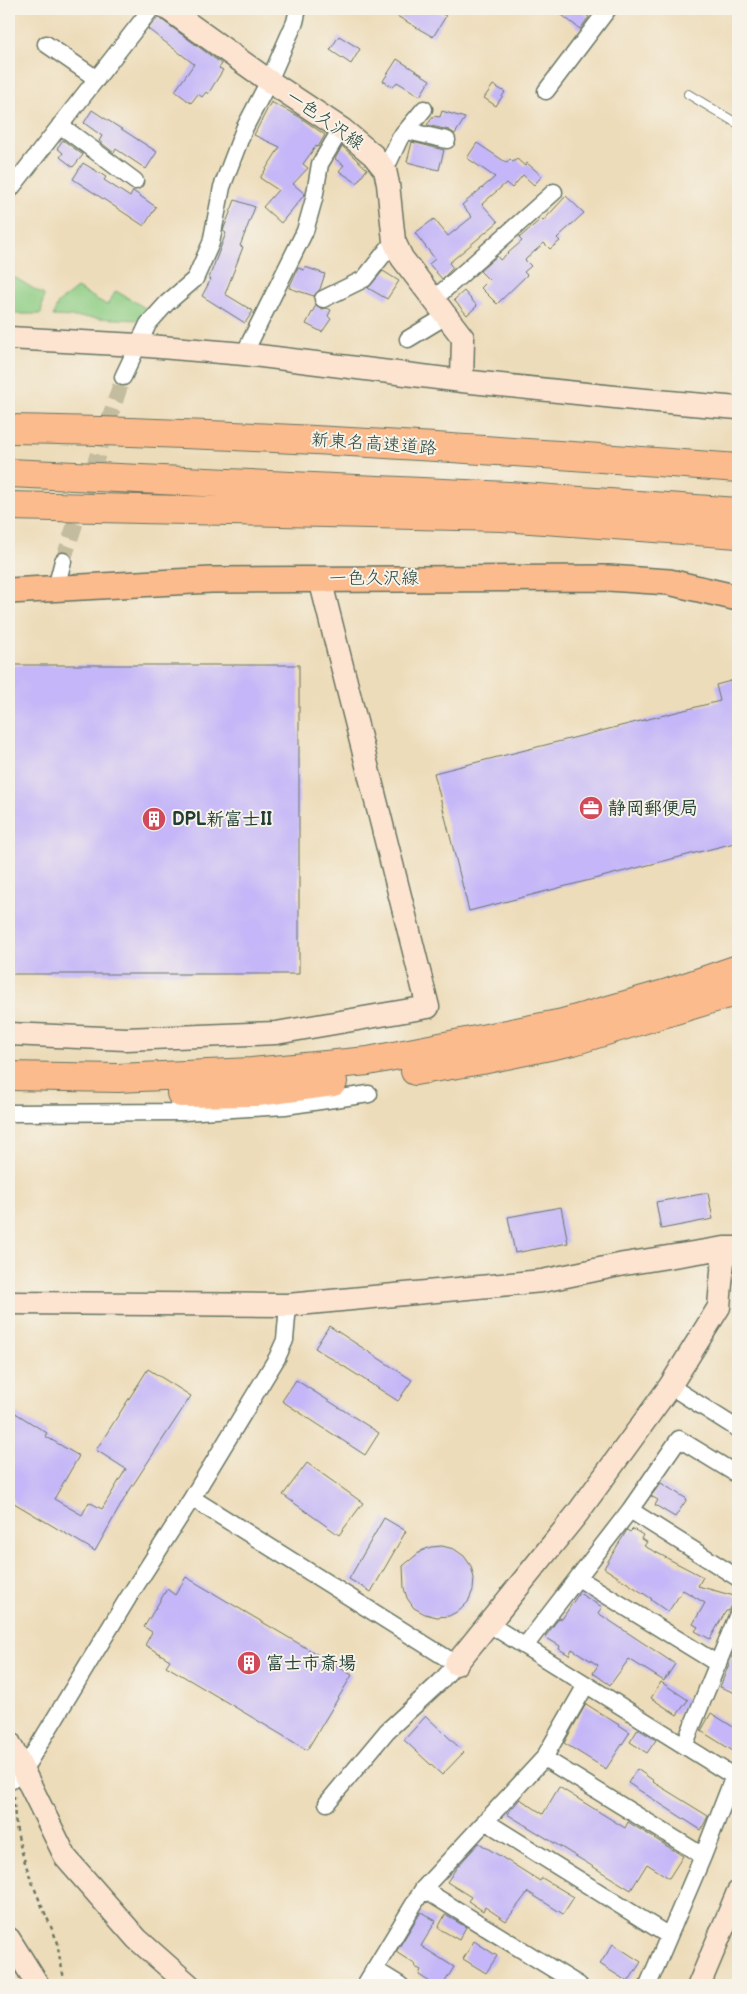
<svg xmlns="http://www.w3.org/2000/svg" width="747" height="1994" font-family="'Balsamiq Sans','Klee One',sans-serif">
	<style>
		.green { fill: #8ecd84; stroke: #56855c }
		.building { fill: #c4b6f8 }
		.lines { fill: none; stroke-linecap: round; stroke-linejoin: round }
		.street-tunnel { stroke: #c4bc9e; stroke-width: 16; stroke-dasharray: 16 8; stroke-linecap: butt }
		.lane-casing { stroke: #677563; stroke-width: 10 }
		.street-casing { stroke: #677563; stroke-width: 19 }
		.secondary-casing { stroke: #677563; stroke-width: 25 }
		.primary-casing { stroke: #677563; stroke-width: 28 }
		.highway-casing { stroke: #677563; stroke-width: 30 }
		.path { stroke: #677563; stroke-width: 2.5; stroke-dasharray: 4 4; stroke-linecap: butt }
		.lane { stroke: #fff; stroke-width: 8 }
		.street { stroke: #fff; stroke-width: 16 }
		.secondary { stroke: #fde4d1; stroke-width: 22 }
		.primary { stroke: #fbbb8d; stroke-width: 25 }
		.highway { stroke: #fbbb8d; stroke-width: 28 }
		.labels { text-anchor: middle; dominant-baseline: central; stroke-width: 4; stroke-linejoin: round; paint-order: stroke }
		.street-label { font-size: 18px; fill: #1f3d34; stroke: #f7f3e8 }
		.poi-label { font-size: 18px; font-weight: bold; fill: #1f3d34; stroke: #f7f3e8; text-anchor: start }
	</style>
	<rect width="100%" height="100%" fill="#f7f3e8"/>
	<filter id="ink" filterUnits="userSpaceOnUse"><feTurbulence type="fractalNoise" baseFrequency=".02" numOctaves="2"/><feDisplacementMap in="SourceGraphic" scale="10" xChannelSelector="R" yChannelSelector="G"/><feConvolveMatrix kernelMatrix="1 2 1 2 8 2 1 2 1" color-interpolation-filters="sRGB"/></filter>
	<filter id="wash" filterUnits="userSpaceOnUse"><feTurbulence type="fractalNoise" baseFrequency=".0096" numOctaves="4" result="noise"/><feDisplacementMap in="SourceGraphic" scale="20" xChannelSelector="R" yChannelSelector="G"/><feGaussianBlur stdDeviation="1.12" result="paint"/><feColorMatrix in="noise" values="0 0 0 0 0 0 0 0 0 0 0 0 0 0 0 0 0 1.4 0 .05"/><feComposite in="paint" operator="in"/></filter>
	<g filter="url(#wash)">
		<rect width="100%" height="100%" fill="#eddcb9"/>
		<path class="green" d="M9 274 44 295 41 314H9Z
			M77 288 107 305 116 291 147 309 138 320 53 316 58 303Z"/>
		<g id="blocks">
			<path class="building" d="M385 9H433L446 16 433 37Z
				M554 9H578L589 17 580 29Z
				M158 17 222 64 219 68 223 70 208 94 206 92 202 97 198 94 191 103 175 91 194 64 148 29Z
				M339 36 360 49 351 64 330 50Z
				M397 59 430 80 420 96 397 82 393 87 383 81Z
				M493 85 505 92 496 106 484 98Z
				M271 102 298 116 325 135 318 147 316 146 303 164 308 168 293 184 305 194 281 223 263 207 278 190 260 178 280 147 254 135Z
				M92 110 157 152 146 169 116 149 114 153 99 141 102 136 84 123Z
				M442 111 465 118 455 134 449 130 427 125 434 116 440 117Z
				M63 140 83 155 73 167 60 157 63 153 57 148Z
				M412 142 444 150 439 170 407 162Z
				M477 143 507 163 510 159 513 162 517 159 525 166 527 163 542 176 534 185 523 175 512 188 506 183 482 204 498 222 449 263 453 268 442 279 429 264 435 259 415 233 434 219 448 236 472 217 462 205 495 177 467 158Z
				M342 146 367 169 357 183 339 171 344 165 335 159Z
				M83 163 106 177 104 180 130 197 133 191 156 207 144 226 73 179Z
				M566 196 584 213 557 238 560 241 550 249 544 243 527 258 525 260 531 266 524 272 527 275 497 304 481 288 489 280 480 271 497 256 500 260 522 241 519 238 541 219 543 221Z
				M235 200 255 207 240 246 243 247 225 294 253 311 245 323 202 296 211 279 209 278 226 233 223 231 224 228Z
				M305 267 325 274 320 289 314 296 289 288 298 268 304 270Z
				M383 271 399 281 387 299 368 288Z
				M464 291 477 306 467 315 454 300Z
				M316 305 322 309 327 308 331 310 328 316 331 319 322 332 306 324Z
				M9 665H299V974H9Z
				M738 679V842L469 911 434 773 720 701 716 685Z
				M708 1193 713 1219 661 1229 656 1202Z
				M561 1207 568 1243 515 1253 508 1217Z
				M329 1326 412 1380 398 1401 315 1348Z
				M148 1369 191 1396 127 1494 95 1551 14 1503 9 1489V1409L47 1433 45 1436 79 1456 54 1499 82 1515 89 1502 102 1509 126 1469 96 1450Z
				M296 1380 379 1433 365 1455 282 1401Z
				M307 1463 363 1503 339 1535 283 1495Z
				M661 1483 687 1499 675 1517 655 1505 658 1500 651 1496Z
				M384 1518 406 1531 371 1592 349 1579Z
				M633 1529 643 1535 641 1539 647 1542 644 1546 703 1577 698 1586 738 1597V1604L732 1606 728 1611H726L710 1639 695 1631 698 1627 693 1624 705 1603 683 1590 668 1612 651 1600 652 1599 604 1568 627 1530 630 1532Z
				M442 1546 454 1549 464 1556 471 1566 474 1578 473 1590 468 1602 460 1610 449 1616 437 1617 425 1614 414 1608 407 1598 404 1588 403 1566 421 1551 431 1547Z
				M186 1577 352 1675 307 1750 166 1666 170 1660 145 1645 152 1632 144 1627 167 1589 175 1595Z
				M579 1593 602 1607 598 1613 675 1664 664 1681 629 1659 610 1685 593 1673 598 1665 572 1649 569 1655 559 1649 560 1646 545 1637 559 1618 562 1619Z
				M738 1641V1694L720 1687Z
				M661 1682 688 1700 677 1715 651 1698Z
				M586 1704 630 1732 606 1769 564 1743Z
				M711 1713 738 1730V1754L701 1731Z
				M426 1716 464 1752 442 1775 404 1740Z
				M638 1729 656 1740 647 1753 630 1742Z
				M637 1769 654 1781 653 1782 708 1816 701 1830 628 1783Z
				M559 1787 625 1828 628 1822 683 1856 669 1878 647 1864 631 1890 507 1814 520 1799 543 1814Z
				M479 1843 540 1881 542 1878 574 1897 563 1914 528 1892 506 1921 485 1907 483 1911 468 1901 471 1897 447 1882 457 1867Z
				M421 1912 436 1921 421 1946 454 1967 443 1985H435L419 1975 421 1970 415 1967 416 1965 396 1952Z
				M445 1915 466 1927 459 1940 438 1928Z
				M474 1941 497 1956 486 1973 463 1959Z
				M613 1944 641 1962 628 1982 600 1964Z"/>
		</g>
	</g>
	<g filter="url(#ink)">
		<use href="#blocks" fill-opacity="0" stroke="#677563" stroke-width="1"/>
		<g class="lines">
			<path class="street-tunnel" d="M63 561 123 377"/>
			<g class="lane-casing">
				<path id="lane" d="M688 94 738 124"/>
			</g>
			<g class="street-casing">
				<path id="street" d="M46 44 97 79
					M546 91 608 9
					M60 125 135 181
					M407 131 447 140
					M385 170 400 138 424 109
					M9 191 151 9
					M323 299 364 279 394 241
					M433 300 554 192
					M408 339 446 316
					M244 354 305 231 314 199 320 164 341 129
					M123 377 148 324 167 303 195 279 211 243 222 187 244 129 269 81 295 22 298 9
					M56 588 63 561
					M9 1113 183 1112 285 1106 369 1094
					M670 1386 738 1429
					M192 1498 456 1664 440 1682 387 1731 327 1803
					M630 1510 738 1578
					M578 1578 718 1664
					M489 1624 738 1779
					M525 1646 630 1510 679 1439 738 1475
					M684 1746 738 1614
					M544 1758 703 1856
					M9 1781 23 1771 128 1598 192 1498 277 1358 285 1340 288 1305
					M485 1821 669 1936
					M423 1889 579 1985
					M374 1969 400 1985
					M365 1985 423 1889 544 1758 586 1685
					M648 1985 703 1856 734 1776"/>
			</g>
			<g class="secondary-casing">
				<path id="secondary" d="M168 9 269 81 343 130 373 155 385 170 388 184 394 241 402 258 463 338 462 381
					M9 338 137 345 244 354 462 381 634 399 738 408
					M9 1034 126 1039 276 1033 428 1007 320 579
					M9 1303 288 1305 542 1281 624 1264 724 1248H738
					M456 1664 577 1514 670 1386 719 1307 724 1248
					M9 1742 66 1858 137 1939 189 1985
					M9 1939 38 1985
					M699 1985 738 1892"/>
			</g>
			<g class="primary-casing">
				<path id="primary" d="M9 591 211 580 608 578 669 582 738 598"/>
			</g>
			<g class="highway-casing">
				<path id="highway" d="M9 429C252 433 495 450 738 468
					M9 473 509 496 738 512
					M9 506 502 517 738 534
					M415 1071 482 1060 573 1041 738 991
					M9 1076 118 1078 252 1072 368 1061 563 1023 668 993 738 969
					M181 1093 257 1092 333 1082"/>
			</g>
			<path class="path" d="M14 1796C13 1848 38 1896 58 1943 58 1958 64 1970 64 1985"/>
			<use href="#lane" class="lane"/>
			<use href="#street" class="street"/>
			<use href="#secondary" class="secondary"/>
			<use href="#primary" class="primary"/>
			<use href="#highway" class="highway"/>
		</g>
	</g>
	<defs>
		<g id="office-disc" transform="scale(1.25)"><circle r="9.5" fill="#d1495b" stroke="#f7f3e8"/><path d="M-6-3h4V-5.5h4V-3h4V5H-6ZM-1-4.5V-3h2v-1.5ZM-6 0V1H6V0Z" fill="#fff"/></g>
		<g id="building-disc" transform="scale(1.25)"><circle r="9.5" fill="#d1495b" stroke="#f7f3e8"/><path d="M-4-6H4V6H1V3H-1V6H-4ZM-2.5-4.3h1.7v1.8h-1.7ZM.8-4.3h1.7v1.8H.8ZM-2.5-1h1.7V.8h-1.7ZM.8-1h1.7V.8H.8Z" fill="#fff"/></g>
	</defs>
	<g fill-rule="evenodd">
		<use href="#office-disc" x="591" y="808"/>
		<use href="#building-disc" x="154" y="819"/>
		<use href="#building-disc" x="249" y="1663"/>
	</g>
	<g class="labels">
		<g class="street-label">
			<text transform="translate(325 120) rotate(35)">一色久沢線</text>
			<text transform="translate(374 444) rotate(4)">新東名高速道路</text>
			<text x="374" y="578">一色久沢線</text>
		</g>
		<g class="poi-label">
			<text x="608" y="808">静岡郵便局</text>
			<text x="172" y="819">DPL新富士II</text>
			<text x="266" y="1663">富士市斎場</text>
		</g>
	</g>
	<rect width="747" height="1994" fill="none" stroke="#f7f3e8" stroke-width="30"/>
</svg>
